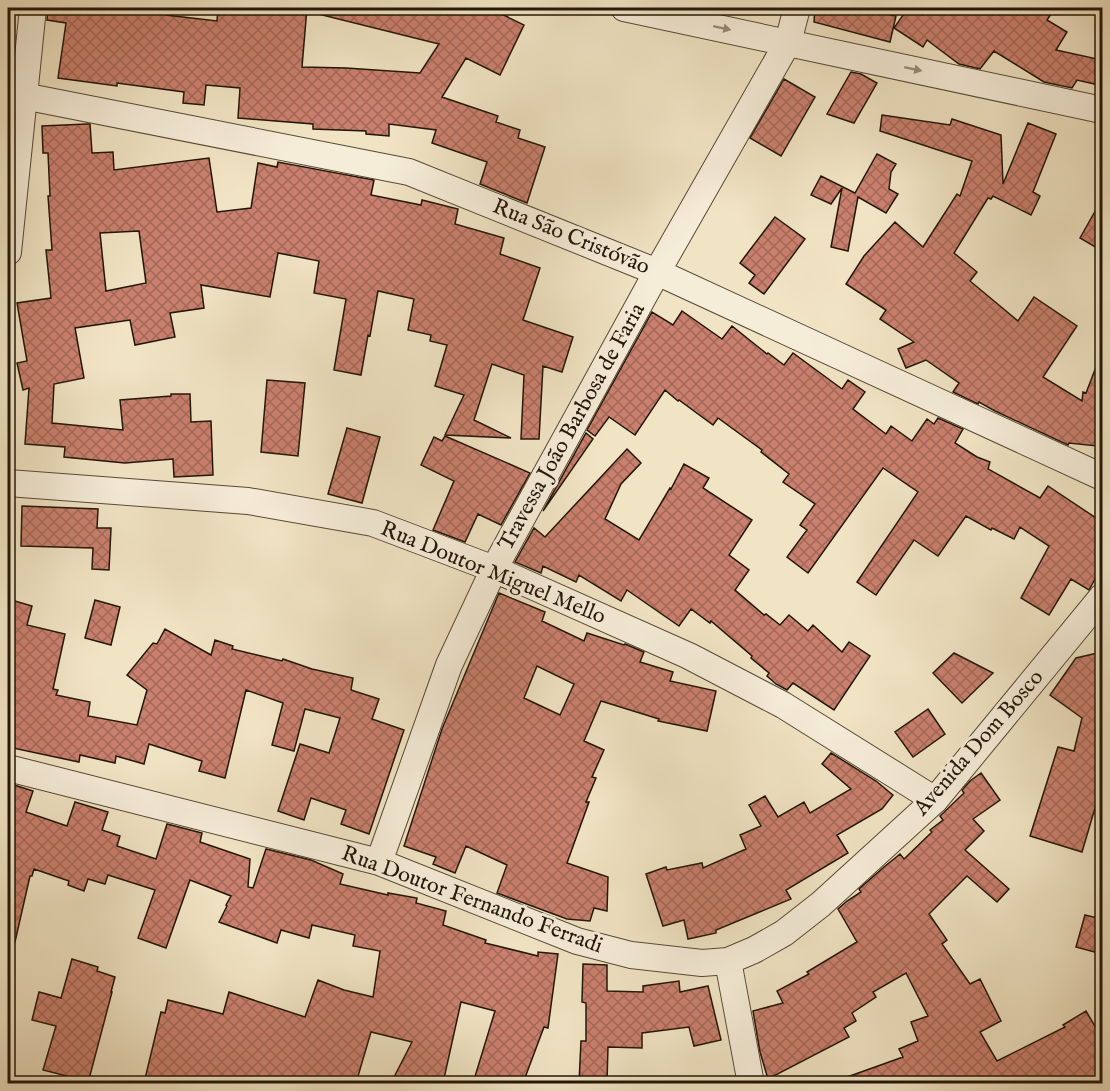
<svg xmlns="http://www.w3.org/2000/svg" width="1110" height="1091" font-family="'IM FELL English',serif">
	<style>
		.building { fill: url(#building-cross-hatch); stroke: #221608; stroke-width: 1.5; fill-rule: evenodd }
		.lines { fill: none; stroke-linecap: round; stroke-linejoin: round }
		.minor-casing { stroke: #564a37; stroke-width: 28 }
		.minor { stroke: #f6edd9; stroke-width: 26 }
		.oneway { fill: #978c7b }
		.labels { text-anchor: middle; dominant-baseline: central; stroke-width: 6; stroke-linejoin: round; paint-order: stroke }
		.street-label { font-size: 22px; fill: #221608; stroke: #f6edd9 }
	</style>
	<defs>
		<pattern id="building-cross-hatch" width="8" height="8" patternUnits="userSpaceOnUse" patternTransform="scale(1.5)"><rect width="8" height="8" fill="#ca806e"/><path d="M0 0l8 8M0 8l8-8" fill="none" stroke="#a46858"/></pattern>
	</defs>
	<rect width="100%" height="100%" fill="#f1e4c4"/>
	<filter id="stains"><feTurbulence type="fractalNoise" baseFrequency=".00333" numOctaves="4"/><feColorMatrix values="0 0 0 0 .2 0 0 0 0 .09 0 0 0 0 .02 0 0 0 .5 -.17"/></filter>
	<radialGradient id="worn" r=".72"><stop offset=".6" stop-color="#630" stop-opacity="0"/><stop offset="1" stop-color="#630" stop-opacity=".3"/></radialGradient>
	<path class="building" d="M48 8H167L166 15 217 21 218 8H307L302 67 346 68 420 73 439 44 318 14V8H489L524 25 500 75 466 58 442 97 498 116 496 122 520 130 518 138 545 147 527 203 480 184 487 162 432 143 436 130 389 124V136L366 134V131L313 129V124L238 118 240 88 206 85 204 105 183 103 184 92 117 83V86L58 78 66 23 47 20Z
		M815 8H860L896 16 890 42 814 22Z
		M908 8H911L923 15 928 8H1055L1047 20 1067 32 1056 50 1102 60V67L1099 85 1077 80 1072 88 1044 82 994 51 980 69 959 64 927 40 923 47 894 28Z
		M851 72 861 74 877 83 854 123 827 114Z
		M784 79 815 97 781 156 750 138Z
		M882 115 950 125 952 119 1001 135 1003 184 1028 123 1056 134 1033 192 1040 196 1031 215 993 196 991 199 988 198 954 253 977 272 970 281 1018 321 1034 297 1077 326 1043 377 1082 401 1083 392 1086 393 1101 354H1102V418H1100L1097 446 1069 443 1068 445 995 411 979 402 978 404 953 392 959 383 926 360 906 368 898 349 914 342 880 319 886 310 846 284 864 256 895 222 923 247 957 194 960 196 972 161 880 131Z
		M87 124H90L92 153 113 152 114 170 209 158 217 212 251 208 258 163 277 167 278 162 374 180 371 195 421 205 422 200 458 209 455 224 504 238 500 254 540 268 523 320 573 337 562 372 543 366 539 439H521L524 375 492 364 474 420 511 438 445 435 464 395 435 386 447 345 430 341 431 335 408 330 414 299 378 291 370 336 368 335 361 375 334 370 346 299 314 293 319 261 278 253 270 297 201 285 204 308 170 313 175 337 135 345 130 320 75 328 84 378 54 384 52 423 123 430 120 400 171 396V394H190L191 422 211 421 213 475 174 477 173 459 125 463 64 457 65 447 25 444 29 388 23 390 17 363 27 361 17 303 51 298 46 250H52L48 196H50L48 153H43L42 126ZM139 231 146 283 106 291 100 233Z
		M877 154 896 164 891 172 889 189 898 194 886 213 858 197 848 251 831 247 842 188 831 204 811 195 821 176 855 193Z
		M1102 199V251L1080 238Z
		M775 217 805 239 764 294 749 283 755 275 740 263Z
		M682 311 722 339 732 326 767 354 768 353 784 365 793 353 842 389 848 380 865 392 853 409 886 434 891 426 912 441 927 419 934 424 938 418 963 429 955 443 977 457 990 462 988 469 1040 498 1048 486 1102 522V566L1089 590 1071 579 1049 615 1021 598 1049 546 1020 527 1014 539 992 528 991 530 966 516 938 556 914 540 876 595 857 582 918 492 883 468 808 573 787 557 807 530 800 525 815 504 783 482 789 474 761 452 762 450 718 418 713 425 679 400 678 401 665 390 635 435 609 417 595 436 587 430 652 312 673 325Z
		M267 380 305 383 298 456 261 452Z
		M347 428 380 437 362 503 328 494Z
		M586 433 593 439 543 511Z
		M445 436 530 473 501 525 478 514 465 542 433 530 454 481 421 465 434 437 442 441Z
		M627 449 641 463 621 484 605 519 639 540 670 488 671 489 684 464 709 478 703 488 752 520 729 555 749 570 735 590 764 615 766 614 780 625 789 615 808 631 813 625 842 652 849 642 870 656 834 710 793 683 787 690 776 684 767 676 769 673 751 658 752 656 711 621 710 623 691 609 679 626 627 590 621 601 579 575 576 582 543 566 541 573 515 562 534 528 545 537Z
		M22 506 98 509 97 528H111L109 570 92 569 93 548 21 546Z
		M499 593 545 612 542 621 584 641 587 633 624 645 625 644 644 652 640 662 673 672 670 681 716 691 707 731 658 721 659 719 601 701 584 741 604 750 592 777 596 778 586 802H589L567 863 608 877 607 911 594 908 590 921 567 919 497 893 507 865 466 846 455 873 433 864 436 857 404 846 442 729ZM537 666 574 684 560 715 524 698Z
		M8 599 32 606 27 625 65 634 53 689 58 690 56 695 90 702 88 716 137 725 147 690 127 675 153 643 157 644 165 629 211 655 215 640 233 646 232 649 282 661 283 659 312 669 353 678 351 690 379 699 372 719 404 730 369 834 341 824 346 810 311 798 304 820 278 811 300 744 329 753 340 718 305 709 294 751 272 745 283 703 246 690 225 778 199 771 202 761 149 744 144 764 116 756 115 763 80 755 79 762 8 747Z
		M95 600 120 607 111 645 85 638Z
		M1102 652V778L1095 808 1082 852 1030 836 1058 747 1074 751 1082 718 1050 695 1076 658Z
		M954 653 993 673 962 703 933 673Z
		M928 709 945 734 913 757 895 732Z
		M831 753 876 781 893 795 882 809 837 835 848 853 786 890 791 899 716 930V933L688 939 684 920 663 926 646 874 666 867 667 870 702 863 703 868 746 849 740 835 761 826 749 805 765 796 778 817 804 802 810 813 851 789 822 764Z
		M981 773 1000 800 973 819 984 831 965 850 1009 889 997 902 967 876 929 914 947 940 942 944 970 984 980 979 1001 1021 980 1032 997 1061 1065 1027 1063 1025 1086 1011 1102 1038V1083H837L836 1081 903 1057 899 1049 918 1041 911 1022 928 1016 906 973 873 992 876 997 852 1013 856 1021 844 1028 849 1037 768 1079 760 1052 753 1011 783 1003 777 991 809 974 807 972 857 942 838 909 847 901 861 892 859 889 884 867 900 854 904 859 932 832 930 830 943 820 940 816 964 793 962 790 970 781Z
		M8 783 33 791 26 812 67 826 75 802 108 812 102 830 120 836 117 846 156 859 167 824 202 833 200 842 250 859 248 887 253 888 266 849 311 860 343 874 340 884 388 895V893L417 898 416 903 446 911 443 925 486 940 485 943 538 956V952L558 954 548 1028 544 1027 523 1083H473L495 1011 461 1002 443 1083H391L412 1042 371 1032 356 1083H144L161 1012 165 1013 168 1000 223 1014 229 992 305 1017 318 980 344 990 373 997 380 951 353 946 355 935 312 925 309 938 281 930 277 943 219 922 227 906 226 905 231 896 190 880 166 948 138 938 155 890 108 875 105 884 88 879 84 891 68 885 69 881 34 869 32 876H30L15 942 8 941Z
		M1085 915 1102 919V954L1076 947Z
		M72 959 98 967 97 971 115 977 111 992H112L88 1083H69L71 1077 43 1070 56 1026 32 1020 39 992 61 998Z
		M583 964 607 965V991L643 992V986L679 981 680 992 708 986 721 1040 694 1046 689 1027 642 1033V1048L608 1047 607 1083H579L581 1041H586V1003L582 1002Z"/>
	<g class="lines">
		<g class="minor-casing">
			<path id="minor" d="M624 8 1102 110
				M8 93 409 172 657 272 1102 477
				M8 252 33 8
				M8 483 248 501 373 523 494 569 689 656 783 705 935 800
				M8 768 379 862 577 941 631 955 702 963 728 961 754 950 784 933 821 904 935 800 1102 597
				M379 862 449 665 494 569 657 272 788 42 797 8
				M728 961 751 1084"/>
		</g>
		<use href="#minor" class="minor"/>
	</g>
	<defs><path id="oneway-solid" d="M-6-.8H1V-3.2L6.5 0L1 3.2V.8H-6Z" transform="scale(1.5)"/></defs>
	<g class="oneway">
		<use href="#oneway-solid" transform="translate(722 28) rotate(12)"/>
		<use href="#oneway-solid" transform="translate(913 69) rotate(12)"/>
	</g>
	<g class="labels">
		<g class="street-label">
			<text transform="translate(571 237) rotate(22)">Rua São Cristóvão</text>
			<text transform="translate(572 427) rotate(-61)">Travessa João Barbosa de Faria</text>
			<text transform="translate(493 573) rotate(22)">Rua Doutor Miguel Mello</text>
			<text transform="translate(979 743) rotate(-49)">Avenida Dom Bosco</text>
			<text transform="translate(472 900) rotate(20)">Rua Doutor Fernando Ferradi</text>
		</g>
	</g>
	<rect width="1110" height="1091" fill="none" stroke="#f1e4c4" stroke-width="30"/>
	<rect x="9" y="9" width="1092" height="1073" fill="none" stroke="#221608" stroke-width="3"/>
	<rect x="15" y="15" width="1080" height="1061" fill="none" stroke="#221608" stroke-width="1.5"/>
	<rect width="100%" height="100%" filter="url(#stains)"/>
	<rect width="100%" height="100%" fill="url(#worn)"/>
</svg>
